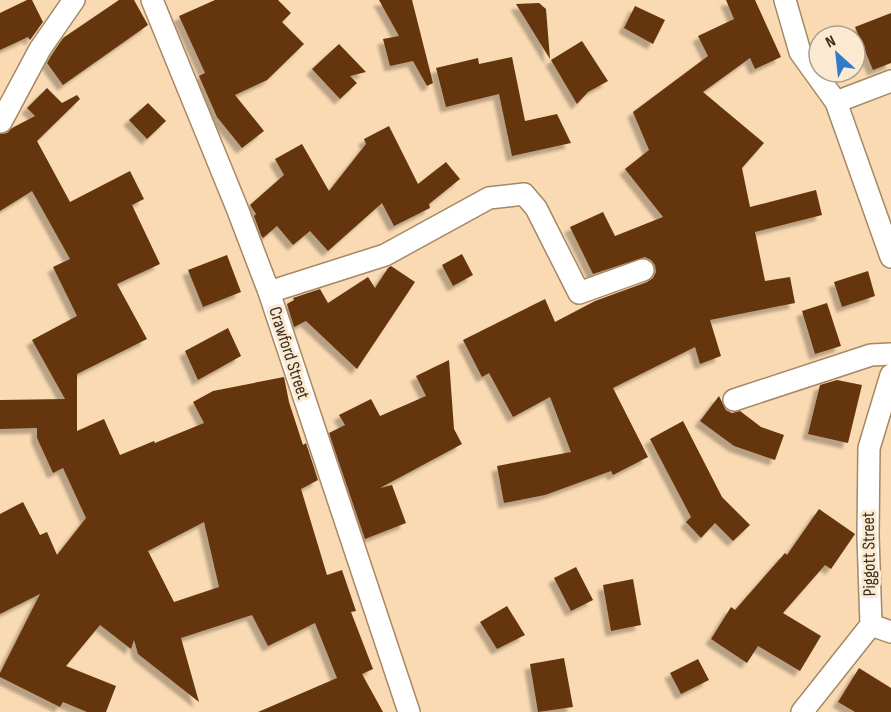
<svg xmlns="http://www.w3.org/2000/svg" width="891" height="712" font-family="'Sofia Sans Condensed',sans-serif">
	<style>
		.building { fill: #65340f; fill-rule: evenodd; filter: url(#shadow) }
		.lines { fill: none; stroke-linecap: round; stroke-linejoin: round }
		.minor-casing { stroke: #a58864; stroke-width: 24 }
		.minor { stroke: #fff; stroke-width: 21 }
		.labels { text-anchor: middle; dominant-baseline: central; stroke-width: 6; stroke-linejoin: round; paint-order: stroke }
		.street-label { font-size: 18px; fill: #392c1d; stroke: #fce9d2 }
	</style>
	<defs>
		<filter id="shadow"><feDropShadow dx="-5.5" dy="5.5" stdDeviation="1.5" flood-color="#0004"/></filter>
	</defs>
	<rect width="100%" height="100%" fill="#f9dab3"/>
	<path class="building" d="M27 0H32L43 22 30 40 28 37 0 50V13Z
		M119 0H134L148 25 63 85 47 63 51 56 63 38Z
		M215 0H278L291 13 282 22 304 44 267 80 235 95 264 131 242 148 217 117 199 76 205 73 179 16Z
		M379 0H412L433 83 427 86 413 61 390 66 383 39 399 36Z
		M726 0H755L781 57 755 69 750 58 703 92 764 143 742 168 750 207 816 190 822 215 755 232 765 281 790 277 795 303 710 320 721 356 700 364 695 347 613 388 648 457 613 475 611 471 545 495 504 503 497 466 571 452 550 397 513 417 489 373 482 377 463 340 545 299 555 322 595 301 647 282 653 278 656 272 655 265 651 260 645 257 593 274 570 227 603 212 615 236 663 217 625 169 649 150 633 112 708 56 698 36 734 19Z
		M539 3 546 9 550 59 516 4Z
		M635 6 665 20 653 44 624 28Z
		M891 13V63L873 70 855 27Z
		M582 41 608 81 588 92 577 104 551 60Z
		M339 44 366 72 350 76 357 83 340 99 312 69Z
		M512 57 525 121 557 114 571 143 512 156 499 94 446 107 436 68 478 58 479 64Z
		M47 88 62 103 77 95 80 99 37 141 70 202 130 171 144 199 132 205 160 264 117 284 147 339 77 374V431L104 419 120 455 154 441 155 443 204 423 193 402 213 391 284 377 289 402 303 445 306 443 318 480 301 489 327 575 342 570 356 611 351 612 373 669 362 674 383 712H258L337 678 315 623 268 646 252 615 181 638 199 702 138 654 134 640 131 649 100 625 66 666 116 686 106 712H87L63 702 60 707 0 677V673L40 594 0 614V514L23 502 40 535 47 532 57 555 86 518 63 468 53 473 37 438V428L0 429V400L65 399 32 340 77 316 53 267 70 259 32 191 0 211V134L7 133 12 128 35 116 27 108ZM204 522 219 587 174 602 148 551Z
		M148 103 166 121 147 139 129 120Z
		M389 126 418 184 446 162 460 179 429 204 430 208 394 226 382 203 328 251 310 231 293 245 277 226 263 238 261 235 254 216 256 214 250 205 284 175 275 159 302 144 329 191 366 144 364 139Z
		M462 254 473 275 453 286 442 265Z
		M227 255 241 292 203 307 188 270Z
		M391 266 415 282 357 369 306 321 294 327 287 304 294 300 293 298 320 289 328 303 368 277 375 288 388 268Z
		M868 271 875 296 842 307 834 282Z
		M827 303 841 346 815 354 802 311Z
		M228 328 241 356 198 380 185 351Z
		M449 360 454 429 462 444 380 488 392 485 406 523 365 539 329 433 345 425 339 415 371 399 380 416 426 396 416 376Z
		M837 380 862 385 848 443 808 434 820 385Z
		M719 396 726 410 732 413 740 411 761 427 784 435 775 460 734 446 700 421Z
		M683 421 722 497 750 525 733 541 715 523 701 538 686 522 691 517 650 439Z
		M819 509 855 534 831 569 825 565 783 613 821 636 800 671 758 646 747 663 711 639 731 607 735 610 785 553 787 555Z
		M576 567 593 600 571 611 554 578Z
		M633 579 641 625 611 631 603 585Z
		M507 606 525 635 497 649 480 622Z
		M564 658 573 707 538 712 530 664Z
		M698 659 709 680 681 694 670 673Z
		M859 668 891 688V712H855L838 702Z"/>
	<g class="lines">
		<g class="minor-casing">
			<path id="minor" d="M152 0 237 208 269 292 409 712
				M785 0 800 52 836 102 891 257
				M836 102 891 81
				M1 122 40 49 74 0
				M269 292 385 255 489 198 524 194 536 208 579 293 643 270
				M734 400 871 355 891 354
				M871 625 891 632
				M802 712 871 625 868 536 869 448 891 375"/>
		</g>
		<use href="#minor" class="minor"/>
	</g>
	<g class="labels">
		<g class="street-label">
			<text transform="translate(289 353) rotate(72)">Crawford Street</text>
			<text transform="translate(869 554) rotate(-91)">Piggott Street</text>
		</g>
	</g>
	<g transform="translate(837 54) rotate(333)"><circle r="28" fill="#fce9d2" stroke="#ae9d8a" stroke-width="1.5"/>
	<path d="M0-4.5L10 22L0 15L-10 22Z" fill="#2f7ccc"/>
	<text y="-9" font-size="16" font-weight="bold" text-anchor="middle" fill="#392c1d">N</text>
	</g>
</svg>
